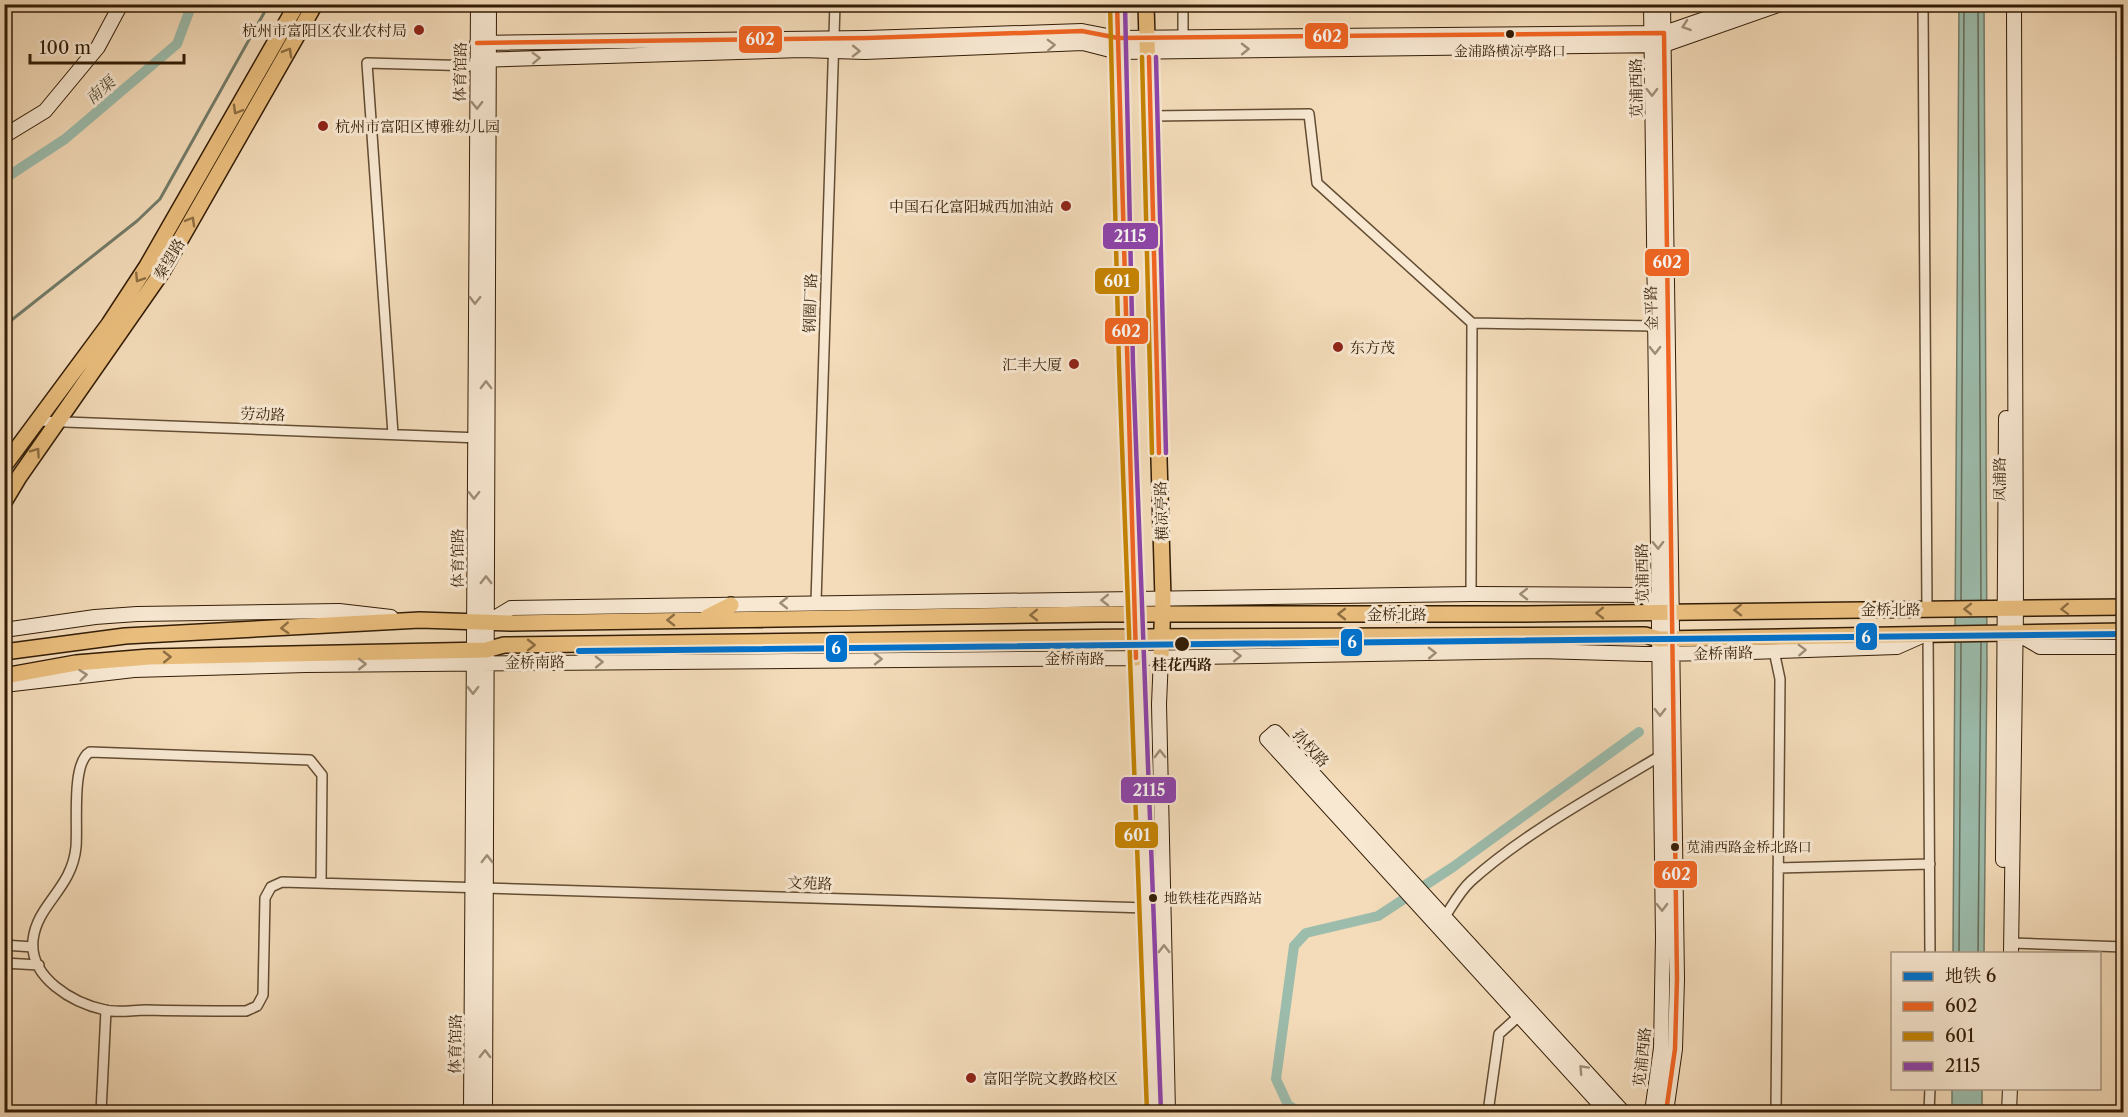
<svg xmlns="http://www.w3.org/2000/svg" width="2128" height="1117" font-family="'Libre Caslon Text','Noto Serif SC',serif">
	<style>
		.water { fill: #9cbcac; stroke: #727c6a; stroke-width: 1.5 }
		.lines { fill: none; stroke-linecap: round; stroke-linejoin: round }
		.shore { stroke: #686c59; stroke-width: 1.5 }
		.stream { stroke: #727c6a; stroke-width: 3 }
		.canal { stroke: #9cbcac; stroke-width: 10 }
		.street-casing { stroke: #634d33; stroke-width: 12 }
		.secondary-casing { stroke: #331d06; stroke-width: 16 }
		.primary-casing { stroke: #331d06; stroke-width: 18 }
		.street { stroke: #f8e8d2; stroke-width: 9 }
		.secondary { stroke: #f8e8d2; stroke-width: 14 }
		.primary { stroke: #eabe7d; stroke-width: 15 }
		.bus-1-casing { stroke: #f8e8d2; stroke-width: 9 }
		.bus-2-casing { stroke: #f8e8d2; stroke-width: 9 }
		.bus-3-casing { stroke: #f8e8d2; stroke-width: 9 }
		.bus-1 { stroke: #f26522; stroke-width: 4.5 }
		.bus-2 { stroke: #c68402; stroke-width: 4.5 }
		.bus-3 { stroke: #8e44ad; stroke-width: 4.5 }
		.metro-1-casing { stroke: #f8e8d2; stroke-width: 10 }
		.metro-1 { stroke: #0072ce; stroke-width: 6 }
		.oneway { stroke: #9f8d76 }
		.oneway2 { stroke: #8e6e42 }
		.poi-dot { fill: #8f2418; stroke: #f8e8d2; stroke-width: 2 }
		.bus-dot { fill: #331d06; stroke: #f8e8d2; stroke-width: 2 }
		.labels { text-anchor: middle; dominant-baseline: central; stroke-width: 6; stroke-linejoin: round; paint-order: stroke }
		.bus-label { font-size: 14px; fill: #331d06; stroke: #f8e8d2; text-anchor: start }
		.poi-label { font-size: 15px; fill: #331d06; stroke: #f8e8d2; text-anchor: end }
		.street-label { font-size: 15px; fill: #331d06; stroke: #f8e8d2 }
		.stop-label { font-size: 15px; font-weight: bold; fill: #331d06; stroke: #f8e8d2 }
		.water-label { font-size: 16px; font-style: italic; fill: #524d38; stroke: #f8e8d2 }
		.line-badge { stroke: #f8e8d2; stroke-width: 2 }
		.badge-label { font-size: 16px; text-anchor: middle; font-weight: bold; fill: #fff }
	</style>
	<rect width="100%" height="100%" fill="#f4dcba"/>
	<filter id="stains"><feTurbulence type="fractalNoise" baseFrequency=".00333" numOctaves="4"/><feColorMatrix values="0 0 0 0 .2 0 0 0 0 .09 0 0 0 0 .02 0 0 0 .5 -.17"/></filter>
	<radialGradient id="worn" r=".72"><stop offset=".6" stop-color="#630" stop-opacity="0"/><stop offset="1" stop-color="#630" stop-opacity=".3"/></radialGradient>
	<path class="water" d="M1984 4 1987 664 1984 953 1953 954 1959 5Z
		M1952 1089H1982V1112H1952Z"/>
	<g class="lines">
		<path class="shore" d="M1978 4 1981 600
			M1961 600 1964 4
			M1959 954 1961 643
			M1978 954 1981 642"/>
		<path class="stream" d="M4 326 137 221 160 199 269 4"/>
		<path class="canal" d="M4 179 65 139 177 44 192 4
			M1300 1112 1288 1105 1276 1079 1294 946 1306 933 1378 916 1453 867 1639 732"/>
		<g class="street-casing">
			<path id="street" d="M1183 4V36
				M1923 4 1927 609
				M1151 116 1309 114 1317 183 1472 323 1655 326
				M39 421 480 438
				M393 434 367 63 477 66
				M1471 594 1472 323
				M816 602 835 4
				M1928 633 1930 954
				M1774 651 1780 679 1776 1112
				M1778 868 1930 864
				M321 883 322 775 310 760 90 752C71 763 78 824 76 847 72 889 37 904 33 940 29 978 73 1003 105 1010 118 1013 133 1010 146 1010 179 1011 213 1011 246 1011L257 1006 263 995 265 898 271 887 282 882 1147 908
				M1444 918C1452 906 1460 891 1471 881 1524 833 1599 793 1660 756
				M2011 943 2124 947
				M4 945 33 947
				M4 963 39 965
				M101 1112 106 1010
				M1488 1112 1499 1034 1519 1016
				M1929 1112 1930 1088"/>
		</g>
		<g class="secondary-casing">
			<path id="secondary" d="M1651 4 1663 938 1661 1048 1652 1112
				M1663 4 1677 979 1675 1049 1666 1112
				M477 43 866 38 1082 31 1118 38 1664 33 1748 4
				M477 60 802 50 865 52 1083 43 1118 52 1664 45 1781 4
				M4 136 45 111 98 47 121 4
				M486 623 511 608 1471 594 1644 595 1659 611
				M4 630 95 617 137 614 339 611 391 617
				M2016 633 2040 647H2124
				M1161 657 1159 704 1168 1112
				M1136 658 1154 1112
				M4 685 134 670 306 665 1136 658 1540 651 1645 654 1721 653 1897 647 1924 635
				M2003 860 2006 418
				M2011 954 2016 609 2014 4
				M471 1112 478 4
				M485 1112 489 4
				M1607 1112 1267 739 1275 732 1623 1112
				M2009 1112 2010 1088"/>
		</g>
		<g class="primary-casing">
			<path id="primary" d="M1117 4 1136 658
				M1146 4 1163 599 1161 657
				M4 466 109 324 147 266 297 4
				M4 502 19 477 162 272 315 4
				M707 617 731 605
				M4 652 125 636 420 620 511 623 1099 614H1519L2124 607
				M4 676 76 663 149 657 486 650 504 645 1135 637 1645 635 1659 639 2124 631"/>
		</g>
		<use href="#street" class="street"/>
		<use href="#secondary" class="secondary"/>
		<use href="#primary" class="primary"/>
		<g class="bus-1-casing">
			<path id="bus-1" d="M1117 4 1136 658
				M477 43 866 38 1082 31 1118 38 1664 33 1677 979 1675 1049 1666 1112
				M1149 57 1159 453"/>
		</g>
		<g class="bus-2-casing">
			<path id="bus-2" d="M1110 4 1119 365 1147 1112
				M1142 57 1152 453"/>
		</g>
		<g class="bus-3-casing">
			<path id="bus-3" d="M1125 4 1133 365 1161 1112
				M1156 57 1166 453"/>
		</g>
		<use href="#bus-1" class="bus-1"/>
		<use href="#bus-2" class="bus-2"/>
		<use href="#bus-3" class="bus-3"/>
		<g class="metro-1-casing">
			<path id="metro-1" d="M579 651 2124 634"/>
		</g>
		<use href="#metro-1" class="metro-1"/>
	</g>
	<defs><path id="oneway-chevron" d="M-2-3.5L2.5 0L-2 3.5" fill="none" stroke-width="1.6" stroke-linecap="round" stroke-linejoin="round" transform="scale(1.5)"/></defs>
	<g class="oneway">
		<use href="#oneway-chevron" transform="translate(1686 26) rotate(161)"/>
		<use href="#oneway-chevron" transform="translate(1051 45) rotate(-2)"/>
		<use href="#oneway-chevron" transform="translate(1245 49) rotate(-1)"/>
		<use href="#oneway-chevron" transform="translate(856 51) rotate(1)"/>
		<use href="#oneway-chevron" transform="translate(536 58) rotate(-2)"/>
		<use href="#oneway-chevron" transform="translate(1652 92) rotate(89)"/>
		<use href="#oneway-chevron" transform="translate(477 105) rotate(90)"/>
		<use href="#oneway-chevron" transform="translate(475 300) rotate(91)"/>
		<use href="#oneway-chevron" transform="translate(1655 350) rotate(89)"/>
		<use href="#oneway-chevron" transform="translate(486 385) rotate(-90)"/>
		<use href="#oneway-chevron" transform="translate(474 495) rotate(90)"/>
		<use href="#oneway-chevron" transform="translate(1658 545) rotate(89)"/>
		<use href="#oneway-chevron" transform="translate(486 580) rotate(-90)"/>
		<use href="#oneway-chevron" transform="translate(1524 594) rotate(-180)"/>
		<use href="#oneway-chevron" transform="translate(1105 600) rotate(179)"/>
		<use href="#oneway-chevron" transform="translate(784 603) rotate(180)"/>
		<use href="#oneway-chevron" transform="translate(1802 650) rotate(-2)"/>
		<use href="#oneway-chevron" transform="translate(1432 653) rotate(-1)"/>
		<use href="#oneway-chevron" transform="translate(1237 656) rotate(-1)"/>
		<use href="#oneway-chevron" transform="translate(878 659)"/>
		<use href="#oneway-chevron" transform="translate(599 662) rotate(-1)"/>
		<use href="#oneway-chevron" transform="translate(362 664)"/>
		<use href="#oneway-chevron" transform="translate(83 675) rotate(-6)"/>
		<use href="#oneway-chevron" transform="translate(473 690) rotate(90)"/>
		<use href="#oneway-chevron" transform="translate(1660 712) rotate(89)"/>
		<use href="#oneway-chevron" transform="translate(1160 754) rotate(-91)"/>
		<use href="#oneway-chevron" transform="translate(487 859) rotate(-90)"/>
		<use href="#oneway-chevron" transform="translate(1662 907) rotate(89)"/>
		<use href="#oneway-chevron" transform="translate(1164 949) rotate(-91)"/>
		<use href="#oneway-chevron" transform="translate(485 1054) rotate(-89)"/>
		<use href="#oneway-chevron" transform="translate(1583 1069) rotate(-133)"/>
	</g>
	<g class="oneway2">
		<use href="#oneway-chevron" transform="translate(288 52) rotate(-60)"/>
		<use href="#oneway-chevron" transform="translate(237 110) rotate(120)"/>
		<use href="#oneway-chevron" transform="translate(191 221) rotate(-60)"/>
		<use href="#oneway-chevron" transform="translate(139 278) rotate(123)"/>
		<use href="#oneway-chevron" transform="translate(36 452) rotate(-55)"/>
		<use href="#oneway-chevron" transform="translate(1968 609) rotate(180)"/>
		<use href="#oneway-chevron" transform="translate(2065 609) rotate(178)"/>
		<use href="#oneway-chevron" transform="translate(1738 610) rotate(179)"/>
		<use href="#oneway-chevron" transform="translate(1600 613) rotate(179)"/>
		<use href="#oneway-chevron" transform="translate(1342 614) rotate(180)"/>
		<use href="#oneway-chevron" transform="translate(1034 615) rotate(179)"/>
		<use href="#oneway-chevron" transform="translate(671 620) rotate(179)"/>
		<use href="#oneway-chevron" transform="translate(285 628) rotate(177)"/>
		<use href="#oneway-chevron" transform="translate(531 645)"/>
		<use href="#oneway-chevron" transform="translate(167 657) rotate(-1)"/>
	</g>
	<g class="poi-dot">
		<circle cx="419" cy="30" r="6"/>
		<circle cx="323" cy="126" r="6"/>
		<circle cx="1066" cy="206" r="6"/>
		<circle cx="1338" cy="347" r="6"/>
		<circle cx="1074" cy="364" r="6"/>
		<circle cx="971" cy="1078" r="6"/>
	</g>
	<g class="bus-dot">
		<circle cx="1510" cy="34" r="5"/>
		<circle cx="1182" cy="644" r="8"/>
		<circle cx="1675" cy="847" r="5"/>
		<circle cx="1153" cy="898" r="5"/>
	</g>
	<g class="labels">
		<g class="bus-label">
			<text x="1510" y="51" text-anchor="middle">金浦路横凉亭路口</text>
			<text x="1686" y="847">苋浦西路金桥北路口</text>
			<text x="1164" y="898">地铁桂花西路站</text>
		</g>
		<g class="poi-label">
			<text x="407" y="30">杭州市富阳区农业农村局</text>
			<text x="335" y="126" text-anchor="start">杭州市富阳区博雅幼儿园</text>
			<text x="1054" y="206">中国石化富阳城西加油站</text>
			<text x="1350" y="347" text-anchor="start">东方茂</text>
			<text x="1062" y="364">汇丰大厦</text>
			<text x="983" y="1078" text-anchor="start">富阳学院文教路校区</text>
		</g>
		<g class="street-label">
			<text transform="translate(460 72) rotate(-89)">体育馆路</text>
			<text transform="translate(1636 88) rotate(-91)">苋浦西路</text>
			<text transform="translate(169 259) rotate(-59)">秦望路</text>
			<text transform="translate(810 303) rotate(-88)">钢圈厂路</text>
			<text transform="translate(1651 308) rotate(-91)">金平路</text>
			<text transform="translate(263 414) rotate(2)">劳动路</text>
			<text transform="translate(1999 479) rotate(-90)">凤浦路</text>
			<text transform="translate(1161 511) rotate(-92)">横凉亭路</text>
			<text transform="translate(457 558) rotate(-90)">体育馆路</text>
			<text transform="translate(1642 573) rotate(-91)">苋浦西路</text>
			<text x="1891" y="609">金桥北路</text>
			<text x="1397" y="614">金桥北路</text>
			<text transform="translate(1723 653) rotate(-2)">金桥南路</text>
			<text x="1075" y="658">金桥南路</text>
			<text transform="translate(535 662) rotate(-1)">金桥南路</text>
			<text transform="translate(1311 748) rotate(48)">孙权路</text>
			<text transform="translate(810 883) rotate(2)">文苑路</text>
			<text transform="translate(455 1044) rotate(-89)">体育馆路</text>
			<text transform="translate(1642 1057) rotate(-84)">苋浦西路</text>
		</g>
		<g class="stop-label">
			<text x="1182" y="664">桂花西路</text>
		</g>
		<g class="water-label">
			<text transform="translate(100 90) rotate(-41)">南渠</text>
		</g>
	</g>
	<g class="line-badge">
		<rect x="1304" y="22" width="45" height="28" rx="6" fill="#f26522"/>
		<rect x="738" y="25" width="45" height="29" rx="6" fill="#f26522"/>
		<rect x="1102" y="222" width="57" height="28" rx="6" fill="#8e44ad"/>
		<rect x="1644" y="248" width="46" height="29" rx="6" fill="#f26522"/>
		<rect x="1094" y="267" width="46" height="28" rx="6" fill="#c68402"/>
		<rect x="1104" y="317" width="45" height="28" rx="6" fill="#f26522"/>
		<rect x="1855" y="622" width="23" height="29" rx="6" fill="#0072ce"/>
		<rect x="1340" y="628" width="23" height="29" rx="6" fill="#0072ce"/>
		<rect x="825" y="634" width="23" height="29" rx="6" fill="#0072ce"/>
		<rect x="1120" y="776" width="57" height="28" rx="6" fill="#8e44ad"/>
		<rect x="1114" y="821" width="45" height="28" rx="6" fill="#c68402"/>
		<rect x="1653" y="860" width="45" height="29" rx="6" fill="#f26522"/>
	</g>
	<g class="badge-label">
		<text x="1327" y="42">602</text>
		<text x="760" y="45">602</text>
		<text x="1130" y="242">2115</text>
		<text x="1667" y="268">602</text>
		<text x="1117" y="287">601</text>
		<text x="1126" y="337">602</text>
		<text x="1866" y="643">6</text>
		<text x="1352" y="648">6</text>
		<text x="836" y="654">6</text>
		<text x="1149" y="796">2115</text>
		<text x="1137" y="841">601</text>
		<text x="1676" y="880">602</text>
	</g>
	<rect width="2128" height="1117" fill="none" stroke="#f4dcba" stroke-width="24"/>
	<rect x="6" y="6" width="2116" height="1105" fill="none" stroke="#331d06" stroke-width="3"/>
	<rect x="12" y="12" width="2104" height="1093" fill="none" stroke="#331d06" stroke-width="1.5"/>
	<rect x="1891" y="952" width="210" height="138" fill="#f8e8d2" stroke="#a99780" stroke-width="1.5"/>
	<rect x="1903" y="972" width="30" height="9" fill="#0072ce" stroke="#a99780" stroke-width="1.5"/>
	<text x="1945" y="982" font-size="18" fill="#331d06">地铁 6</text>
	<rect x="1903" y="1002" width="30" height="9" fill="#f26522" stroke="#a99780" stroke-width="1.5"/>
	<text x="1945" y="1012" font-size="18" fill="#331d06">602</text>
	<rect x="1903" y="1032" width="30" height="9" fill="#c68402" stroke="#a99780" stroke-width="1.5"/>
	<text x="1945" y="1042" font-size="18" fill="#331d06">601</text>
	<rect x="1903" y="1062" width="30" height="9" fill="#8e44ad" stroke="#a99780" stroke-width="1.5"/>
	<text x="1945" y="1072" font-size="18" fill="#331d06">2115</text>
	<path d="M30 54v9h154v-9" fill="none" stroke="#331d06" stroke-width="3"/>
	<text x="39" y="54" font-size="18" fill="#331d06" stroke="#f8e8d2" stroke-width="4.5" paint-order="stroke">100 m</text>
	<rect width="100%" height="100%" filter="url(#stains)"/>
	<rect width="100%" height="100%" fill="url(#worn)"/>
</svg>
